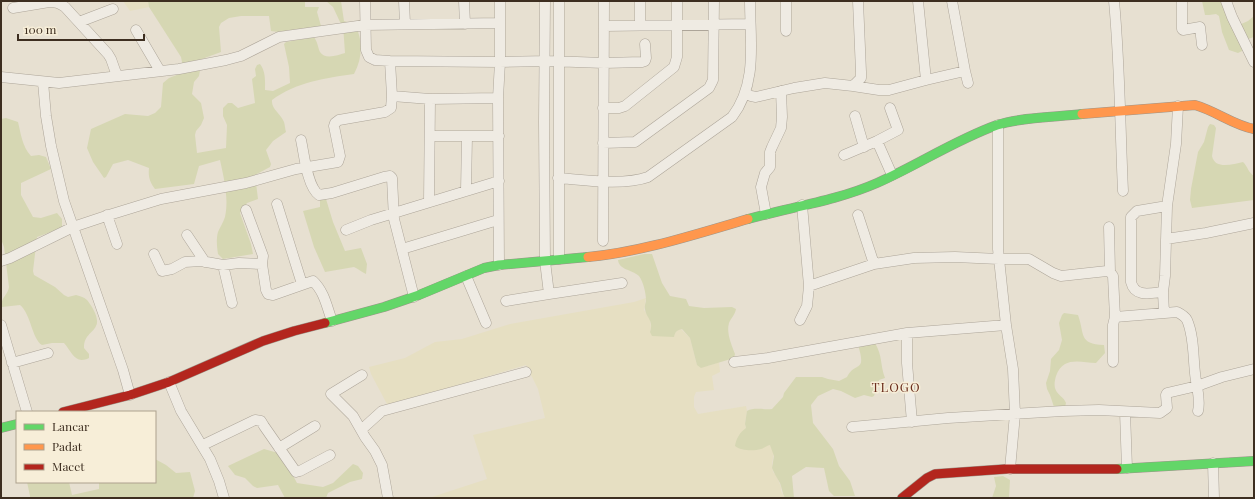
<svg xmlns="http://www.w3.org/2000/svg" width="1255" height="499" font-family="'Playfair Display',serif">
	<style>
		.farmland { fill: #e6dfc2 }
		.green { fill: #d6d7b3 }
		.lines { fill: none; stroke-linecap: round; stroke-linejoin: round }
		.street-casing { stroke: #ada599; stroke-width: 11 }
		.fast-casing { stroke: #9c958a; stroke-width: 10 }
		.slow-casing { stroke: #9c958a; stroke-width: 10 }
		.jam-casing { stroke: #9c958a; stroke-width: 10 }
		.street { stroke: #efebe3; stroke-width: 10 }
		.fast { stroke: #63d668; stroke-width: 9 }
		.slow { stroke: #ff974d; stroke-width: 9 }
		.jam { stroke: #b3261e; stroke-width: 9 }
		.labels { text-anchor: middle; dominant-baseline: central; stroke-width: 3; stroke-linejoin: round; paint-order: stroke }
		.quarter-label { font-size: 13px; letter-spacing: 1px; fill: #6b2e1e; stroke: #f7eed8 }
	</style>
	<rect width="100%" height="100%" fill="#e7e0d1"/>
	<path class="farmland" d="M123 1H148L149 7 130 11Z
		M646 298 644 310 650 319 651 328 650 332 675 333 678 330 681 329 690 338 697 365 708 366 719 362 720 372 712 376 714 390 696 392 694 397V407L698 414 746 406 747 411 745 424 746 428 741 449 752 450 770 444 774 453 772 464 773 472 776 475 781 487V491L785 498H429L487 479 473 435 545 418 538 389 526 365 388 406 371 374 369 367 405 358 435 342 462 339 510 324 634 302Z"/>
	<path class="green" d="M148 1H305V7H319L317 12 321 26 317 27 278 32 271 31 269 16H241L229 18 221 23 219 27 221 52 202 59 199 76 194 82 192 94 201 103 204 118 201 125 196 131 195 135 197 153 226 148 227 125 223 116V108L228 103H232L238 108 255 103 252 79 256 76 255 69 257 65 260 64C266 72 265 81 265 90L273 91 290 83 289 67 284 44 286 42 314 37C318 43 318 48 320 52 325 60 338 55 345 53L343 25 340 22 333 7 326 1H341L344 21 355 24C363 41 363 57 354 74 326 78 296 82 272 100 271 109 281 114 284 122 285 125 285 129 286 132L273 141 266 150 271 164 270 167 255 175 258 199 247 203 240 213 251 244 253 254 223 259 218 254C217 247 216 239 218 232 220 227 223 223 225 217 229 198 224 179 220 160L199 166 194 184 155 189C150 182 148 177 149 168L128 160 113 164 106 177 104 178 93 162 87 148 91 129 125 114 148 116 155 113 161 107 163 83 169 78 184 72 181 57 149 7Z
		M1202 1H1223L1239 25 1248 21 1254 16V37L1248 39 1244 50 1238 53 1229 50 1222 32 1219 16 1216 14 1209 15H1205Z
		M6 118 18 122C21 134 22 146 31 156L39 155 46 157 51 169 21 183V195L33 217 41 218 57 213 62 219V228L37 237 33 271 34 275 55 287 64 295 68 297 76 295C79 296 84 297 87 300 92 306 100 319 96 326 92 334 84 335 84 348L89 354V358C75 365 72 352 64 343H52L42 345C32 339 31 314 20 305L2 307C0 298 8 295 9 287L4 247 1 239V119Z
		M1210 124 1214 125 1216 128 1212 156C1215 170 1233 164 1243 162 1248 167 1248 172 1254 176V200L1192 208 1190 200 1191 189 1198 152 1204 142 1208 127Z
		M320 198 326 199 333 222 345 251 361 248 367 264 366 274C361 272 359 269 354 267L325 272 314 247 303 211 320 207Z
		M644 254H652L662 283 670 296 686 299 689 306 704 308 732 307 736 309C735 315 731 318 729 323 726 333 732 346 735 354L734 358 701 368 697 365 690 338 682 329C677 330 675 332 674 337L652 336 650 332C654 320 646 318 645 309 644 306 646 303 646 300 646 293 643 281 639 276 631 269 619 270 618 260Z
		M1064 313 1078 315C1085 334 1078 344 1104 345L1105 353 1096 363C1080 362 1063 356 1056 376 1055 380 1054 384 1055 388 1057 395 1064 397 1066 403L1065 407H1054L1050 395 1047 389 1046 383 1050 371 1051 359 1059 350 1062 340 1059 323 1062 315Z
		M875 343C883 357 880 365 885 378L879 380 874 396 872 397 864 395 855 398 841 391 833 389 818 396 811 405 813 423 833 449 839 466 850 481 855 496H834L829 491 824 468 806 467 792 476 794 498H785C782 493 782 488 780 483 777 478 774 473 772 468L774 456 770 445C767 445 765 448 761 449 754 451 741 451 735 446 736 439 740 432 746 428L745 424 747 411C754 407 764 410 772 409L783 397 784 393 796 377H822L828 379 839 381 847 377C855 361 867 374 858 345Z
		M264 449 278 453 289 468 297 483 323 487 333 483 353 464 358 466 363 473 362 479 350 482 328 493 326 498H285L278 485 257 488 253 486 245 478 235 475 228 466Z
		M155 459 166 465 176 473 190 472 195 491 193 498H30V496L27 482H69L72 495 99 489V482H155Z
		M1003 476 1010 480 1009 498H992L996 486 994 477Z"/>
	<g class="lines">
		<g class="street-casing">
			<path id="street" d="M365 1 366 50 369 57 375 60 390 61 500 62 549 61 604 63 642 62 645 61 646 58 645 44
				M404 1 405 24
				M464 1 465 24
				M918 1 926 80
				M1114 1C1120 64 1120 127 1123 191
				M1182 1V29L1183 30 1200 27 1202 45
				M1226 1 1232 17 1254 62
				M13 8 49 2C56 2 59 3 65 7L108 54 111 59 117 76
				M79 22 113 9
				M640 24V1
				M604 26 750 24
				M136 30 160 71
				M786 31V1
				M965 71 968 83
				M1 77 59 83 179 69 226 60 241 56 279 37 365 25 500 23
				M43 82 46 116 51 146 64 201 123 370 130 395
				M853 86 861 78V72L858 1
				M745 93 751 96 756 97 794 88 825 83 853 86 879 90H889L926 80 965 71 952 1
				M392 96 430 99 498 98
				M603 108H619L625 106 674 67 677 57V1
				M855 116 864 147
				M998 125V249L1006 325 1013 369 1015 414 1010 469
				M430 136H467L466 191
				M467 136H499
				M301 140C304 153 307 187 319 195L332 193 384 177 390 176 392 178 394 219 414 297
				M877 141 892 175
				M603 143 635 142 709 88 713 80 714 1
				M844 155 877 141 898 130 890 108
				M558 178C584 180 623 186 648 177L732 117C758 83 750 41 750 1
				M429 202 430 99
				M277 204 302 284
				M1167 206 1137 211 1131 217V282C1135 298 1151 293 1163 292L1165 276 1167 206 1176 144 1178 106
				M246 210 263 256 262 264
				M766 214 761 187 765 173 770 167V152L772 147 781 128 782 117 781 91
				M107 215 117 244
				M858 215 874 264
				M1109 227 1110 272
				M346 230 371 220 499 181
				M187 235 205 262
				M1166 239 1206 233 1254 223
				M603 241 604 1
				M402 249 498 220
				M154 254 162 271 172 269 185 262 201 261 223 265 239 263 262 264 266 290 268 294 273 295 313 281C324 291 327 307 332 321
				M559 259V1
				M1 261 10 258 73 227 109 215 161 199 246 183 296 169 338 162 340 156 334 126 335 123 339 120 385 112 391 108 392 96 390 61
				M223 265 232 303
				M499 265 498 98 500 62V1
				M466 276 486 323
				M809 286 874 264 914 258 955 257 999 259H1029L1053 273 1061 276 1107 271 1110 272 1113 276 1115 317 1177 312C1181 314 1185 316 1187 320 1194 336 1193 356 1195 373 1196 386 1201 398 1198 411
				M1163 292 1164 313
				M549 294 622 283
				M506 301 549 294 545 261 544 122 545 1
				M800 320 807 306 809 286 802 205
				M1 325 27 412
				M907 333V363L912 422
				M734 362 768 358 907 333 1006 325
				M1113 362V325L1115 317
				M12 363 48 353
				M362 375 331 394 353 416 365 437 375 451 382 465 388 498
				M169 382 181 411 210 459 219 481 224 498
				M1125 412 1127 468
				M852 427 948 418 1063 411 1099 410 1160 413 1167 408 1166 395 1167 393 1197 386 1222 377 1254 369
				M361 430 382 411 526 372
				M203 445 255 420 261 421 264 426 296 472 300 471 330 455
				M279 448 315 426
				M1213 463 1214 498"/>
		</g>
		<g class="fast-casing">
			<path id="fast" d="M748 219C791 207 836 201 877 183 918 165 955 140 997 125 1022 117 1056 117 1082 114
				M325 323 384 307 419 295 484 268 499 265 588 257
				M1 428 17 424
				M1117 469 1254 461"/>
		</g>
		<g class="slow-casing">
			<path id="slow" d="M1082 114 1195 105C1216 111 1233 125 1254 129
				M588 257C642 252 696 234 748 219"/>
		</g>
		<g class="jam-casing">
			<path id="jam" d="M63 412 130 395 169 382 263 341 294 331 325 323
				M902 498 927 478 935 474 1006 469H1117"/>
		</g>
		<use href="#street" class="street"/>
		<use href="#fast" class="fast"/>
		<use href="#slow" class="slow"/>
		<use href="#jam" class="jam"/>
	</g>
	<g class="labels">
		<g class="quarter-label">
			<text x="896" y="386">TLOGO</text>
		</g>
	</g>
	<rect width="1255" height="499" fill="none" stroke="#3d2e20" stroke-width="4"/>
	<rect x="16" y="411" width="140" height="72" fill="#f7eed8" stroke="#ada18e"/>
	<rect x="24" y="424" width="20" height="6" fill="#63d668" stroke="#ada18e"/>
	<text x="52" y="431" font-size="12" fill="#3d2e20">Lancar</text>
	<rect x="24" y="444" width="20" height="6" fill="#ff974d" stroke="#ada18e"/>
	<text x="52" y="451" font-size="12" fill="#3d2e20">Padat</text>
	<rect x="24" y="464" width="20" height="6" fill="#b3261e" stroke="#ada18e"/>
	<text x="52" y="471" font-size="12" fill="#3d2e20">Macet</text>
	<path d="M18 34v6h126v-6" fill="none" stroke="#3d2e20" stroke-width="2"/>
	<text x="24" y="34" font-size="12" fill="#3d2e20" stroke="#f7eed8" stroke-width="3" paint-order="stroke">100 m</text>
</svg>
